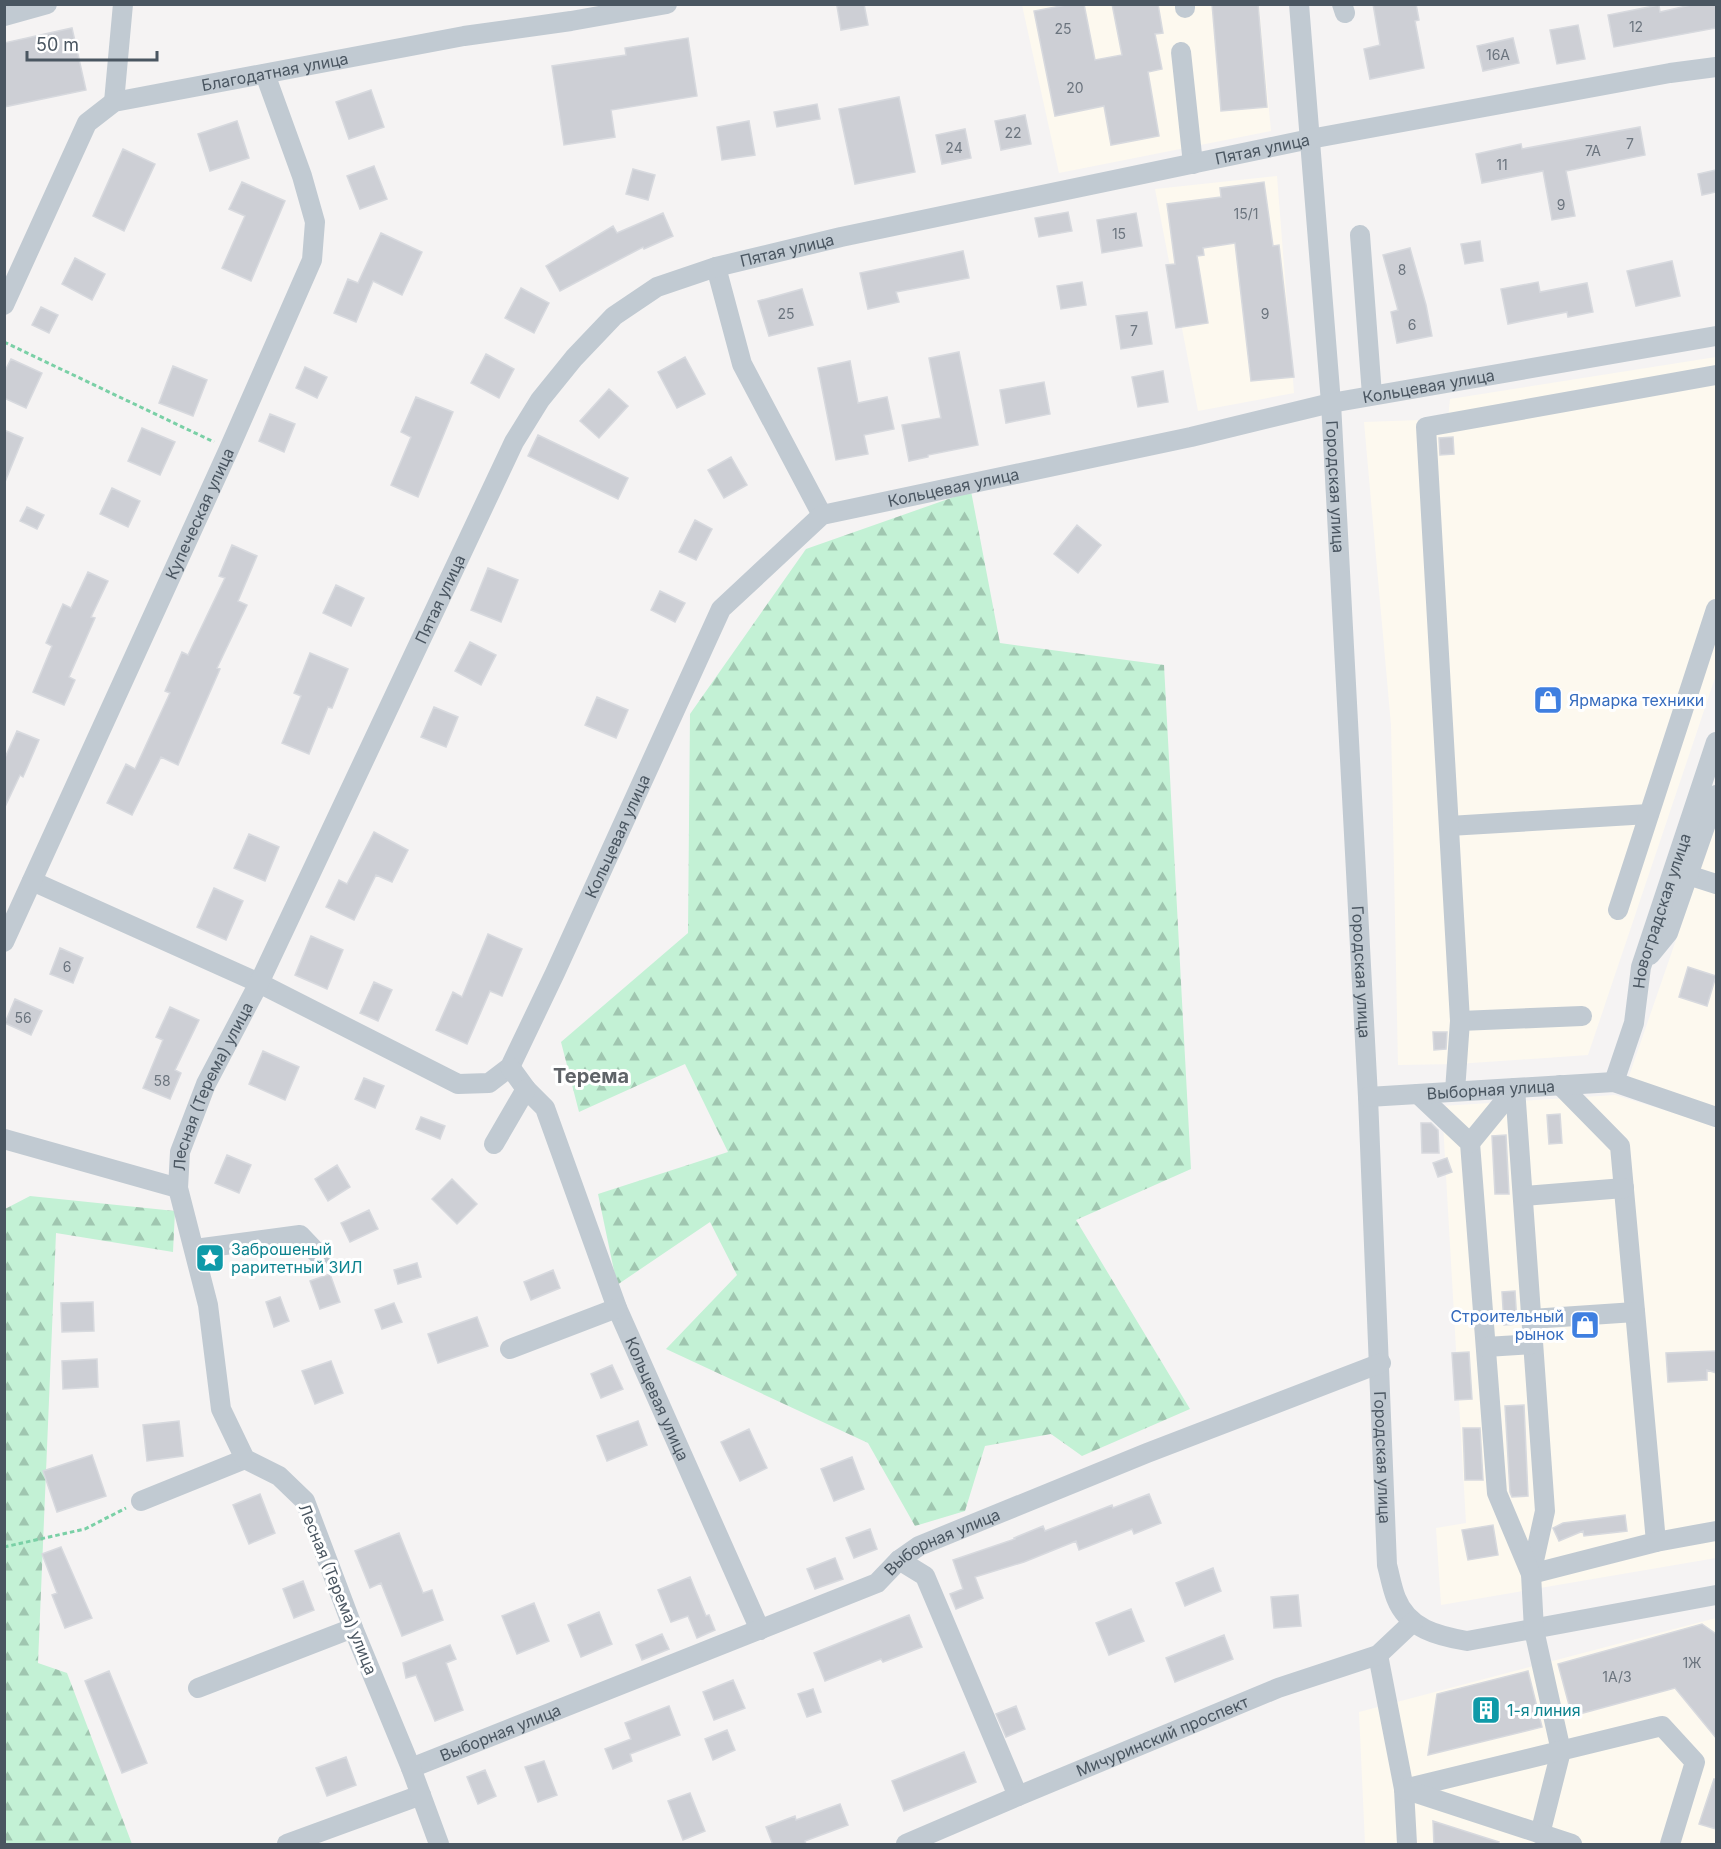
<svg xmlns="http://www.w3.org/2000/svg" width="1721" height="1849" font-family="Inter,sans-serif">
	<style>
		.commercial { fill: #fdf9ef }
		.forest { fill: url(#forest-firs) }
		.building { fill: #cdcfd5; stroke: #d7d9de; stroke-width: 1.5 }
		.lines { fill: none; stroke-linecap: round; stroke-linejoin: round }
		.path { stroke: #7ad0a6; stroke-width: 3; stroke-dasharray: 4.5 3; stroke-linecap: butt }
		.minor { stroke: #c1cad2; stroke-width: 20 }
		.labels { text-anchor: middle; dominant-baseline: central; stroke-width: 6; stroke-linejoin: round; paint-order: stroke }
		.number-label { font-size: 14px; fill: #6b747e }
		.street-label { font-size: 16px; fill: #4a5661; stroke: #fff }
		.shop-label { font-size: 16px; fill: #366cbe; stroke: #fff; text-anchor: start }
		.culture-label { font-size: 16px; fill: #0d838f; stroke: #fff; text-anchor: start }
		.quarter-label { font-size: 20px; font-weight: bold; fill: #5f6368; stroke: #fff }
	</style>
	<defs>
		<pattern id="forest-firs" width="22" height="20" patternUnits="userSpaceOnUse" patternTransform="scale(1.5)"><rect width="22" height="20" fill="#c3f1d5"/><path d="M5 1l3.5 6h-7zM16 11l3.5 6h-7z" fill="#a0c6b0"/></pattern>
	</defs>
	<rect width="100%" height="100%" fill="#f5f3f3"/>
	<path class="commercial" d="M1022 5H1259L1271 131 1059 173Z
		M1277 176 1294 393 1198 411 1155 189Z
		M1716 357V675L1588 1055 1457 1064 1398 1065 1391 725 1364 422 1448 419 1450 399Z
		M1716 824V1109L1628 1079Z
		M1615 1095 1716 1126V1558L1441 1605 1436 1528 1466 1523 1442 1106Z
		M1716 1618V1844H1365L1359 1712Z"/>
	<path class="forest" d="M971 491 1000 643 1164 665 1191 1169 1076 1220 1190 1409 1082 1456 1051 1434 985 1446 965 1511 915 1526 868 1443 666 1349 737 1275 710 1222 617 1285 598 1194 728 1152 685 1064 579 1112 561 1042 688 933 690 714 806 549Z
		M30 1196 175 1211 173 1252 56 1233 38 1663 67 1673 132 1844H5V1209Z"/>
	<path class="building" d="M846 4H864L868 25 841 30 837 6Z
		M1071 4H1084L1095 60 1122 55 1112 4H1158L1163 33 1155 34 1162 69 1148 72 1159 136 1111 145 1104 106 1055 116 1034 11Z
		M1212 4H1258L1267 107 1221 111Z
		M1373 4H1416L1419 20 1415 21 1424 68 1370 79 1364 49 1380 45Z
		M1695 4H1716V28L1614 47 1608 15 1659 5 1660 12Z
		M1578 25 1585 59 1557 64 1550 30Z
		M72 28 86 90 4 107V43Z
		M688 38 697 96 611 110 615 137 564 145 552 66 626 55 625 48Z
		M1513 38 1519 63 1483 71 1477 46Z
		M371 90 384 127 349 139 336 102Z
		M899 97 915 172 855 184 839 109Z
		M817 104 820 119 777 127 774 112Z
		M1025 115 1031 144 1001 150 995 121Z
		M237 121 249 158 210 171 198 134Z
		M749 121 755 155 722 160 717 127Z
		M1640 127 1645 155 1566 171 1575 216 1552 220 1543 171 1482 183 1476 154 1521 144 1522 149Z
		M965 129 971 158 942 164 936 135Z
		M123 149 155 164 124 231 93 216Z
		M374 166 387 199 360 209 347 176Z
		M633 169 655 175 648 200 626 194Z
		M1716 170V192L1702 195 1698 174Z
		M242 182 285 201 251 281 222 268 245 216 229 209Z
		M1264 182 1273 246 1279 245 1294 377 1251 381 1235 243 1203 248 1204 255 1197 256 1208 323 1176 328 1166 265 1175 264 1167 204 1221 197 1220 188Z
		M1068 212 1072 231 1039 237 1035 218Z
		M663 213 673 236 644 249 643 247 560 291 546 266 613 226 617 233Z
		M1136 213 1142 246 1102 253 1097 220Z
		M381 233 422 252 402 295 373 281 356 322 334 313 348 279 358 283Z
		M1480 241 1483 261 1465 264 1461 244Z
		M1410 248 1426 305 1432 336 1397 343 1391 312 1398 310 1383 255Z
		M963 251 969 278 896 292 899 302 868 309 860 273Z
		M75 258 105 274 92 300 62 284Z
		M1672 261 1680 296 1636 306 1627 271Z
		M1082 282 1086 305 1061 309 1057 286Z
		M1538 282 1540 292 1587 283 1593 312 1568 317 1567 312 1508 324 1501 289Z
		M521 288 549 303 534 333 505 318Z
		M802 289 813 325 769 336 758 301Z
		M41 307 58 315 49 333 32 325Z
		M1147 312 1152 344 1121 349 1116 316Z
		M959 352 978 445 928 455V457L909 461 902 425 941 418 929 358Z
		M486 354 514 369 499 398 471 383Z
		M685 357 705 394 677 408 658 372Z
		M11 359 42 373 26 408 4 398V373Z
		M850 361 858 403 887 397 894 429 864 435 868 454 836 460 818 368Z
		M173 366 207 380 193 416 159 403Z
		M305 367 327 377 317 398 296 388Z
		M1163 371 1168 402 1138 407 1132 377Z
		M1044 382 1050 414 1006 423 1000 390Z
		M609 389 628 406 599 438 580 421Z
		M416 397 453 412 418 497 391 485 411 437 401 432Z
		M270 414 295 424 284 452 259 441Z
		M142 428 175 442 160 475 128 461Z
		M4 430 23 438 5 482H4Z
		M538 435 628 478 618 499 528 456Z
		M1453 437 1454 454 1440 455 1439 438Z
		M731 457 747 485 724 498 708 470Z
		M112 488 140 501 128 527 100 514Z
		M27 507 44 515 37 529 20 521Z
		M695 520 712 529 696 560 679 552Z
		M1077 525 1101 545 1078 573 1054 554Z
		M232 545 257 556 238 601 247 605 217 668 220 669 178 765 161 757 132 815 107 803 126 764 135 769 170 693 165 691 182 652 188 655 225 578 219 576Z
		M488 568 518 580 501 622 471 610Z
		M88 572 108 581 91 617 95 618 69 677 75 680 64 705 33 692 52 646 46 643 63 604 71 608Z
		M336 585 364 598 351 626 323 613Z
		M660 591 685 603 675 622 651 610Z
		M470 642 496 655 481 685 455 671Z
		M310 653 348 669 332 708 328 707 309 754 282 743 301 696 294 693Z
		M597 697 628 710 616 738 585 725Z
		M434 707 458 717 446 747 421 737Z
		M17 731 39 740 23 777 20 775 4 809V760Z
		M374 832 408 850 392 882 376 875 354 920 326 907 339 880 347 884Z
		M249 834 279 847 265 881 234 868Z
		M214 888 243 901 226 940 197 927Z
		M488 934 522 949 502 996 490 991 467 1044 436 1030 453 992 462 997Z
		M311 936 343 950 327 989 295 975Z
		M60 948 83 958 73 983 50 974Z
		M1688 967 1716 976 1707 1006 1679 997Z
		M374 982 392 990 378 1021 360 1013Z
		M15 999 42 1011 31 1035 5 1023Z
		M170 1007 199 1020 175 1070 181 1073 170 1099 143 1088 163 1040 156 1037Z
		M1433 1032H1447L1446 1049 1434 1050Z
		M263 1051 299 1067 285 1100 249 1084Z
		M364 1078 384 1086 375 1108 355 1099Z
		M1560 1114 1562 1143 1549 1144 1547 1115Z
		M421 1117 445 1126 440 1139 416 1129Z
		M1421 1123H1431L1438 1130 1439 1153H1422Z
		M1506 1135 1509 1194H1495L1492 1136Z
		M227 1155 251 1165 239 1193 215 1183Z
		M1447 1158 1452 1172 1438 1177 1433 1163Z
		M337 1165 350 1187 328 1201 315 1179Z
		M452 1179 477 1204 457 1224 432 1199Z
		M369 1210 378 1229 350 1242 341 1223Z
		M417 1263 421 1277 398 1284 394 1270Z
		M553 1270 560 1288 531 1300 524 1282Z
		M330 1274 340 1302 320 1309 310 1281Z
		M1515 1291 1517 1324 1504 1325 1502 1292Z
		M280 1297 289 1321 274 1327 266 1302Z
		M93 1302 94 1331 62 1332 61 1303Z
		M394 1303 402 1322 382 1329 375 1310Z
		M477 1317 488 1346 438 1363 428 1334Z
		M1716 1351V1373L1707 1370V1380L1668 1382 1666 1353Z
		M1469 1352 1472 1399 1455 1400 1452 1353Z
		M97 1359 98 1387 63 1389 62 1361Z
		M331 1361 343 1393 315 1404 302 1371Z
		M612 1365 623 1389 601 1398 591 1374Z
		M1524 1405 1528 1496 1512 1497 1510 1492 1505 1406Z
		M179 1421 183 1456 147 1461 143 1425Z
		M638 1421 647 1445 607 1461 597 1436Z
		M1463 1428H1480L1483 1480H1465Z
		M749 1429 767 1468 740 1481 721 1442Z
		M92 1455 106 1496 57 1512 43 1471Z
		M852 1457 864 1489 834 1501 821 1469Z
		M260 1494 275 1533 249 1544 233 1505Z
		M1149 1494 1161 1523 1134 1534 1132 1529 1079 1550 1076 1541 1024 1562 975 1577 983 1598 956 1609 950 1594 963 1589 953 1560 1015 1539 1014 1538 1043 1526 1045 1531 1112 1505 1113 1508Z
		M1625 1515 1627 1531 1584 1536 1583 1531 1559 1541 1553 1528 1563 1523Z
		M1493 1525 1498 1555 1468 1560 1462 1530Z
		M870 1529 877 1549 854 1558 846 1538Z
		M399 1533 423 1593 432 1590 443 1620 402 1636 381 1583 370 1588 355 1551Z
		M61 1547 92 1618 65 1628 52 1595 57 1593 42 1554Z
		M835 1558 843 1579 815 1589 807 1569Z
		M1213 1568 1221 1591 1185 1606 1176 1583Z
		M690 1577 706 1616 709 1615 715 1630 697 1638 688 1616 671 1622 658 1590Z
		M303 1581 314 1610 294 1618 283 1589Z
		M1298 1595 1301 1626 1274 1628 1271 1597Z
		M534 1603 549 1641 517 1654 502 1616Z
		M1131 1609 1144 1641 1109 1655 1096 1623Z
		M599 1612 612 1644 581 1657 568 1625Z
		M909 1615 922 1647 883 1662 881 1659 825 1681 814 1653Z
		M1702 1624 1716 1634V1738L1675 1688 1572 1716 1558 1664Z
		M662 1634 669 1649 642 1660 636 1645Z
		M1224 1635 1233 1659 1175 1682 1166 1658Z
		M450 1645 456 1659 446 1663 463 1710 435 1721 416 1675 406 1678 403 1663Z
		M109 1671 147 1763 122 1773 85 1681Z
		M1528 1671 1542 1727 1428 1755 1437 1694Z
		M733 1680 745 1708 714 1720 703 1692Z
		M813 1689 821 1712 807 1717 798 1694Z
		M669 1706 680 1735 630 1754 632 1761 613 1769 605 1749 631 1739 625 1723Z
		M1016 1706 1025 1729 1006 1737 996 1714Z
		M727 1730 735 1750 713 1760 705 1739Z
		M964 1752 976 1782 904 1811 892 1781Z
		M346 1757 356 1785 327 1796 316 1768Z
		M544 1761 557 1795 538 1802 525 1767Z
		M485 1770 496 1796 478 1804 467 1777Z
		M1714 1779 1716 1780V1829L1699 1824Z
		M690 1793 705 1831 683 1840 668 1801Z
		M840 1804 848 1825 805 1841 806 1845H773L766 1827 795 1816 796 1820Z
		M1433 1821 1499 1842 1498 1845H1434Z"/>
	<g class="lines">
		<path class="path" d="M4 342 214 442
			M4 1547 85 1529 126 1508"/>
		<g class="minor">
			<path d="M1185 4V8"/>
			<path id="s1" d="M1299 4 1331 403 1368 1097 1387 1565C1390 1576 1392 1588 1396 1598 1408 1629 1438 1636 1467 1641L1716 1595"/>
			<path d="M1342 4 1345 13"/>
			<path d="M4 16 47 4"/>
			<path d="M1181 52 1193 164"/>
			<path d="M114 102 123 4"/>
			<path d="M1360 235 1372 395"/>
			<path d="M716 267 742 364 822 515"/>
			<path id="s2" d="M4 305 87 123 114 102 464 36 571 21 667 4"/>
			<path d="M1449 826 1649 814"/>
			<path d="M1688 875 1716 884"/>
			<path id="s3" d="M32 881 259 983 458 1084 489 1083 510 1067 555 973 721 609 822 515 1191 437 1331 403 1716 336"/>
			<path d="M1618 910 1716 609"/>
			<path id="s4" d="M4 942 229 449 312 260 315 222 302 176 265 74"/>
			<path d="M1650 955 1668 933 1716 795"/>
			<path d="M1460 1021 1582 1016"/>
			<path id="s5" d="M510 1067 526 1089 545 1108 617 1308 760 1630"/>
			<path id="s6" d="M1614 1082 1634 1023 1641 967 1716 742"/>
			<path d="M1515 1088 1545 1511 1531 1574 1656 1542 1620 1146 1560 1085"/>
			<path d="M1455 1091 1460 1021 1426 427 1716 375"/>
			<path d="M1418 1094 1470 1143 1497 1493 1531 1574 1534 1630 1561 1751 1540 1834"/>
			<path id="s7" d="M1368 1097 1614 1082 1716 1117"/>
			<path d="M4 1139 178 1188"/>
			<path d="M1470 1143 1515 1088"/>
			<path d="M494 1144 526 1089"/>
			<path d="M1523 1196 1624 1188"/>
			<path d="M195 1249 300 1235 320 1256"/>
			<path d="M1531 1319 1635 1312"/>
			<path d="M1486 1347 1533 1344"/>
			<path d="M510 1349 617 1308"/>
			<path d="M141 1501 245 1459"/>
			<path d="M1656 1542 1716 1531"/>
			<path d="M899 1560 925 1576 1018 1796"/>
			<path d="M1378 1655 1404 1789 1407 1844"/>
			<path d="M198 1688 353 1628"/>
			<path id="s8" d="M411 1768 877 1583 899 1560 919 1546 1147 1453 1381 1363"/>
			<path d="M1404 1789 1662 1726 1695 1762 1670 1844"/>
			<path d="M1404 1789 1572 1844"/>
			<path d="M287 1844 421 1795"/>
			<path id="s9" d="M439 1844 411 1768 353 1628 305 1501 279 1476 245 1459 221 1409 208 1305 178 1188 180 1152 206 1084 259 983 514 442 540 400 574 358 614 316 657 287 716 267 841 237 1310 139 1670 73 1716 67"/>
			<path id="s10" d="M906 1844 1018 1796 1278 1688 1378 1655 1413 1622"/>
		</g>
	</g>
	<defs>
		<g id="shop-square" transform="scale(1.5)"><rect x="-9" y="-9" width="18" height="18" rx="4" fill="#3f7fe0" stroke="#fff"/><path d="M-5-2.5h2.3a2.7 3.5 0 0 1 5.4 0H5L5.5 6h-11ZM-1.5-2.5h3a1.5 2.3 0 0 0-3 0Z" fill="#fff"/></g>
		<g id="sight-square" transform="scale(1.5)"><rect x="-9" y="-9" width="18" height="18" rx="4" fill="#0f9aa8" stroke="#fff"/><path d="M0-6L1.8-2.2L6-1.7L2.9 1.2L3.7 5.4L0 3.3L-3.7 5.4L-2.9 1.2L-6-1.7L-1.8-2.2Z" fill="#fff"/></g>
		<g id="building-square" transform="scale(1.5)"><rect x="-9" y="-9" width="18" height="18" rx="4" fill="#0f9aa8" stroke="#fff"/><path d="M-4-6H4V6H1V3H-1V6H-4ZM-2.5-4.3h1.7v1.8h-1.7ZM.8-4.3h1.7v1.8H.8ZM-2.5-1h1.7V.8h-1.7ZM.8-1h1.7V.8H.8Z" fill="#fff"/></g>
	</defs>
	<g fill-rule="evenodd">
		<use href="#shop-square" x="1548" y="700"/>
		<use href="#sight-square" x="210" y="1258"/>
		<use href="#shop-square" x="1585" y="1325"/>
		<use href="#building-square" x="1486" y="1710"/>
	</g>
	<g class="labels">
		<g class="number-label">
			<text x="1636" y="26">12</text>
			<text x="1063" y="28">25</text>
			<text x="1498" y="54">16А</text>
			<text x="1075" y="87">20</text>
			<text x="1013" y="132">22</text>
			<text x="1630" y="143">7</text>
			<text x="954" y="147">24</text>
			<text x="1593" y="150">7А</text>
			<text x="1502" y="164">11</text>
			<text x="1561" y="204">9</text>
			<text x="1246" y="213">15/1</text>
			<text x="1119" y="233">15</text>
			<text x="1402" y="269">8</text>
			<text x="786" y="313">25</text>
			<text x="1265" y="313">9</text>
			<text x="1412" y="324">6</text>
			<text x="1134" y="330">7</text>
			<text x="67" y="966">6</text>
			<text x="23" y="1017">56</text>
			<text x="162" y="1080">58</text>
			<text x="1692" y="1662">1Ж</text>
			<text x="1617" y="1676">1А/3</text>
		</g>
		<g class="street-label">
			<text stroke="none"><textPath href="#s2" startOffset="398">Благодатная улица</textPath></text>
			<text stroke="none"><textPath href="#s9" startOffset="2379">Пятая улица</textPath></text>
			<text stroke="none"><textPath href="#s9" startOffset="1893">Пятая улица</textPath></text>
			<text stroke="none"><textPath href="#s3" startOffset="1792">Кольцевая улица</textPath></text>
			<text stroke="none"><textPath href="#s1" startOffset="484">Городская улица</textPath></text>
			<text stroke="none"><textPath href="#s3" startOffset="1306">Кольцевая улица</textPath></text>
			<text stroke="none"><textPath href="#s4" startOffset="471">Купеческая улица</textPath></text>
			<text stroke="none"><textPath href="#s9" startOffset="1371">Пятая улица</textPath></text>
			<text stroke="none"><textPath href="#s3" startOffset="784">Кольцевая улица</textPath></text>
			<text stroke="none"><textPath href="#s6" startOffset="178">Новоградская улица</textPath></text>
			<text stroke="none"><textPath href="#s1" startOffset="970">Городская улица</textPath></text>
			<text stroke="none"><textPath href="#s9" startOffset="832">Лесная (Терема) улица</textPath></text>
			<text stroke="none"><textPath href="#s7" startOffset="123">Выборная улица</textPath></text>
			<text stroke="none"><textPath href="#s5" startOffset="366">Кольцевая улица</textPath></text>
			<text stroke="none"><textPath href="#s1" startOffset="1456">Городская улица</textPath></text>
			<text stroke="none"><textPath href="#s8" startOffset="580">Выборная улица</textPath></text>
			<text transform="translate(338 1589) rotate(68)">Лесная (Терема) улица</text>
			<text stroke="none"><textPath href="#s8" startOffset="96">Выборная улица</textPath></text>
			<text stroke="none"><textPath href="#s10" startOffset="278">Мичуринский проспект</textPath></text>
		</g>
		<g class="shop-label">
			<text x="1569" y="700">Ярмарка техники</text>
			<text x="1564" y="1316" text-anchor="end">Строительный<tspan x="1564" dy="18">рынок</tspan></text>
		</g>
		<g class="culture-label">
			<text x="231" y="1249">Заброшеный<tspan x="231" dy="18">раритетный ЗИЛ</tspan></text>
			<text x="1507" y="1710">1-я линия</text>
		</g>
		<g class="quarter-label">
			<text x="591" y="1076">Терема</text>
		</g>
	</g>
	<rect width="1721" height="1849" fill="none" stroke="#4a5661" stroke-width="12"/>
	<path d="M27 51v9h130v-9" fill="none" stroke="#4a5661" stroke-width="3"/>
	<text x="36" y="51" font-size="18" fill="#4a5661" stroke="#ffffff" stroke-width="4.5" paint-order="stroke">50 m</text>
</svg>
